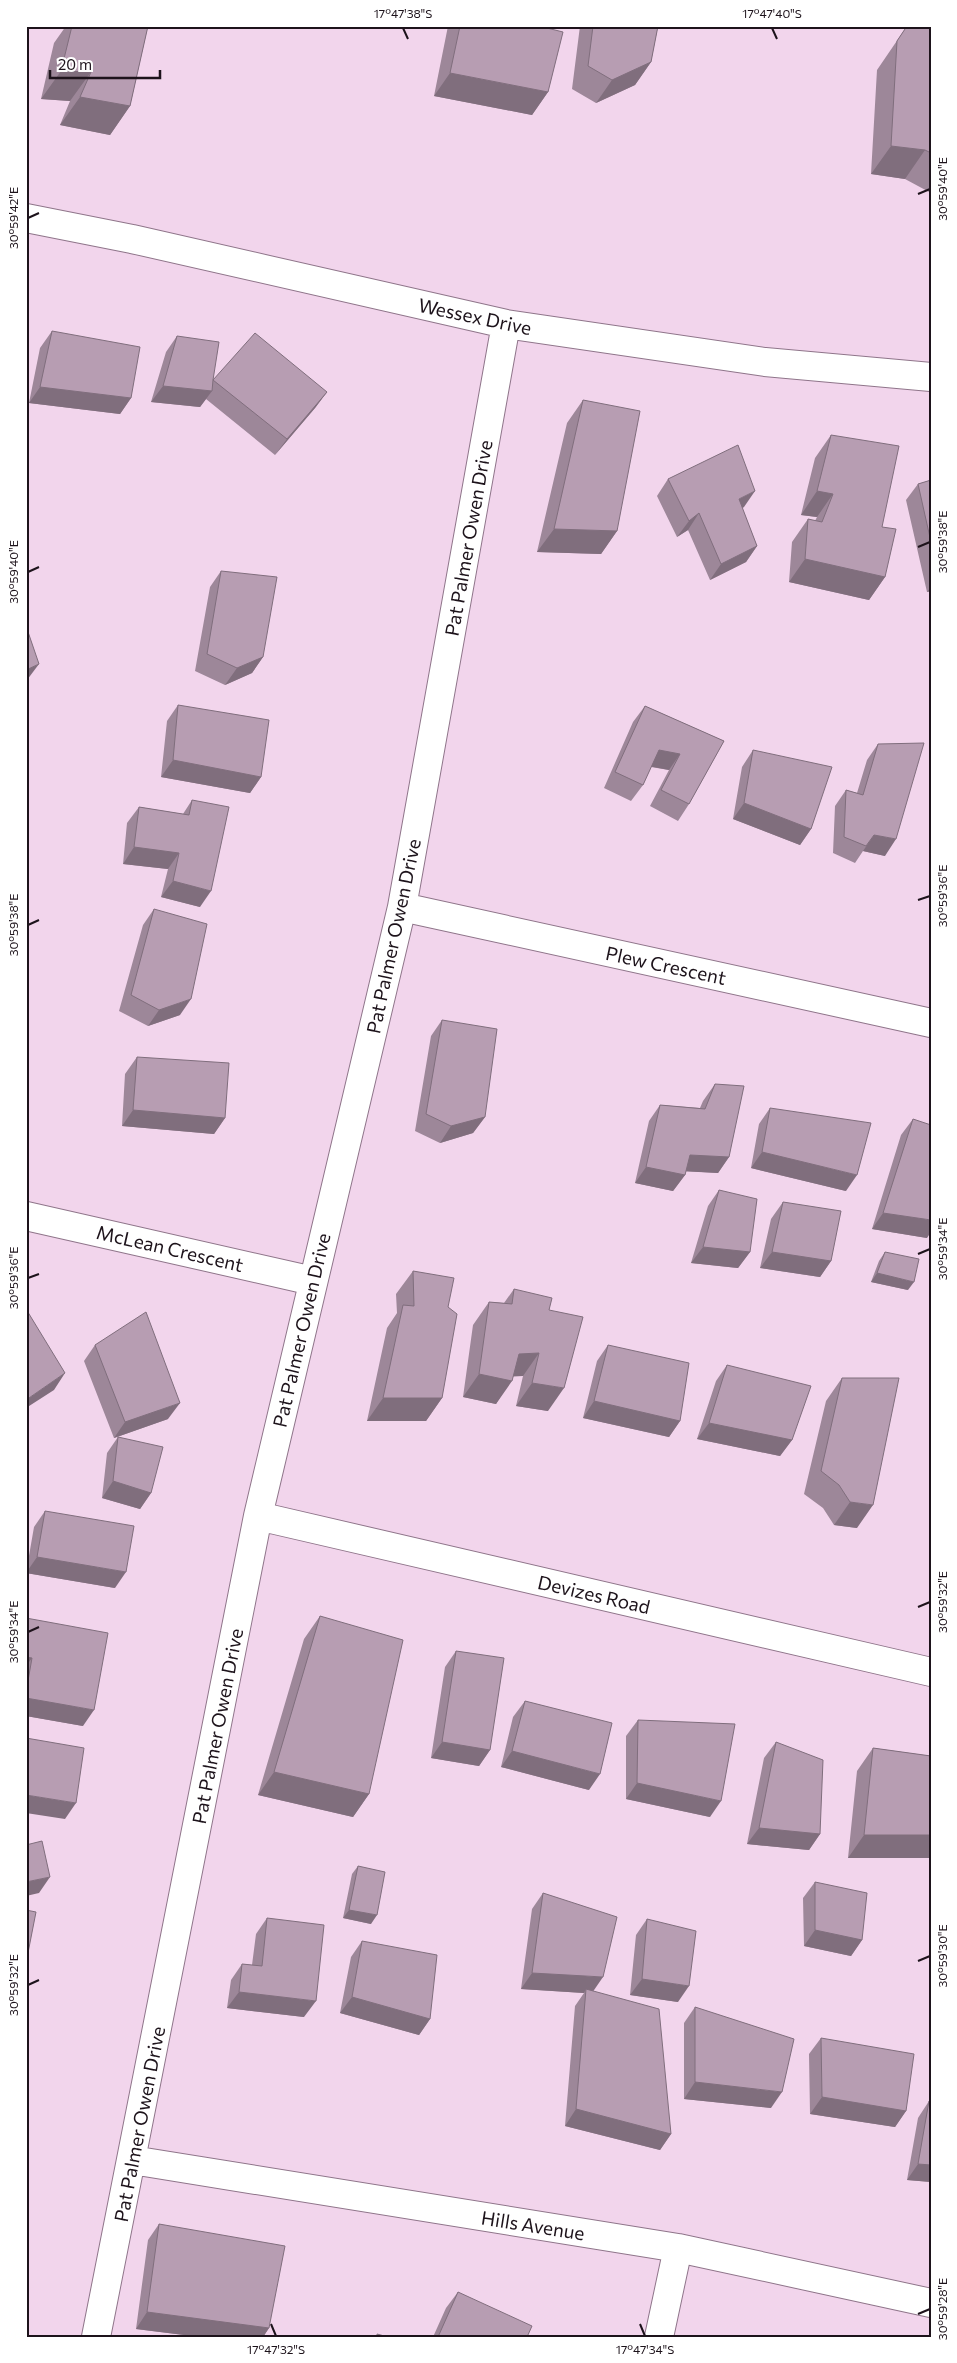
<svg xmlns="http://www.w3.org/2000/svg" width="957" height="2363" font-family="Commissioner,sans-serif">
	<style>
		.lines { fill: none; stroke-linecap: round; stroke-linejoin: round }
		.minor-casing { stroke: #8f758a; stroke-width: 30 }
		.minor { stroke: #fff; stroke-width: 28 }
		.wall { fill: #9d8799 }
		.shaded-wall { fill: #806e7d }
		.building { fill: #b79db2; stroke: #806e7d }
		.ticks { fill: none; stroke: #1d131b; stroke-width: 2 }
		.labels { text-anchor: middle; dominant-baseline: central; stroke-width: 4; stroke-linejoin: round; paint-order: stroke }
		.street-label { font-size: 19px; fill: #1d131b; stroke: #fff }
		.neatline { fill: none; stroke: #1d131b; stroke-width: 2 }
		.ticks-label { font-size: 12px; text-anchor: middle; fill: #1d131b }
	</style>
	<rect width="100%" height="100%" fill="#f2d5ec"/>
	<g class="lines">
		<g class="minor-casing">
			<path id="minor" d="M26 218 132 239 506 324 765 362 931 377
				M402 907 931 1023
				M26 1216 313 1281
				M258 1516 931 1672
				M132 2160 678 2248 931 2303
				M96 2337 258 1516 402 907 506 324
				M659 2337 678 2248"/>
		</g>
		<use href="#minor" class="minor"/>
	</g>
	<path class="wall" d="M66 26H148L130 106 110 135 60 125 70 101 41 99 54 43Z
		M448 26H539L548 92 532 115 434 96Z
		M580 26H658L651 62 635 85 596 103 572 89Z
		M907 26H931V193L905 179 871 174 877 70Z
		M52 331 131 398 120 414 29 403 40 348Z
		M177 336 213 380 327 392 315 408 275 455 206 399 200 407 151 402 166 352Z
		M583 400 617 531 601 554 537 552 567 423Z
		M831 435 882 527 885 577 869 600 789 582 792 542 808 519 815 521 817 517 801 515 815 458Z
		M668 479 744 507 742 508 757 546 746 562 710 580 688 530 677 537 657 496Z
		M931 480V591L927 592 906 500 918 484Z
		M221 571 263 657 252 673 225 685 195 671 210 587Z
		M178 705 261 777 250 793 161 777 167 721Z
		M645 706 724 741 689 804 678 821 650 806 669 770 651 767 643 785 631 801 604 788 633 722Z
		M878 744 885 856 863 851 855 863 833 853 835 806 846 790 857 793 867 760Z
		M753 750 811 829 800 845 733 819 742 767Z
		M192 800 200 907 161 897 168 869 123 864 127 823 139 807 183 814Z
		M154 909 180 1015 148 1026 119 1011 143 925Z
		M442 1020 485 1117 473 1133 440 1143 415 1131 431 1036Z
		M137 1057 225 1118 214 1134 122 1126 125 1074Z
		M715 1084 729 1157 718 1173 685 1171V1175L673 1191 635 1183 649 1121 660 1105 700 1108 703 1101Z
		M770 1108 846 1191 751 1168 759 1124Z
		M913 1119 927 1238 872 1229 901 1135Z
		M719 1190 750 1252 738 1268 691 1263 708 1206Z
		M783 1202 831 1261 820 1277 760 1268 771 1219Z
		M885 1252 908 1290 871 1282 879 1261Z
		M413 1271 448 1307 442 1398 426 1421H367L387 1328 397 1313 396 1294Z
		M514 1289 549 1310 548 1411 516 1406 523 1376H513L496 1404 463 1397 473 1325 489 1302 504 1303Z
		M95 1345 168 1419 114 1438 84 1361Z
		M608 1345 680 1421 669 1437 583 1418 597 1361Z
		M727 1365 792 1440 780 1456 697 1439 716 1381Z
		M842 1378 857 1528 834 1525 823 1508 804 1494 826 1401Z
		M118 1437 151 1493 140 1509 102 1498 107 1453Z
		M45 1511 115 1588 26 1573 34 1527Z
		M320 1616 369 1794 353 1817 258 1795 304 1639Z
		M26 1618 83 1726 26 1716Z
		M456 1651 490 1750 479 1766 431 1758 445 1667Z
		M525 1701 589 1790 501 1767 513 1717Z
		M638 1720 710 1817 626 1799V1736Z
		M776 1742 820 1834 809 1850 747 1844 764 1758Z
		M873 1748 931 1756V1858H848L857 1771Z
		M358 1866 371 1924 343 1918 352 1874Z
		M815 1882 862 1940 851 1956 804 1946 803 1898Z
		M543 1893 593 1991 671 2134 660 2150 565 2126 575 2006 584 1993 521 1989 532 1909Z
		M267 1918 304 2017 227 2008 231 1980 242 1964 252 1965 256 1934Z
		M647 1919 678 2002 630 1995 636 1935Z
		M362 1941 430 2019 419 2035 340 2013 351 1957Z
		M695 2007 771 2108 684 2099V2023Z
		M821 2038 906 2111 895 2127 810 2114 809 2054Z
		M929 2101 931 2102V2182L907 2180 918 2118Z
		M159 2224 269 2328 263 2337H200L136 2329 148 2240Z
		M458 2292 527 2337H433L446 2308Z"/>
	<path class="shaded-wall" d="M651 62 635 85 596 103 612 80Z
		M61 71 91 72 70 101 41 99Z
		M450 73 548 92 532 115 434 96Z
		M80 97 130 106 110 135 60 125Z
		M891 146 925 150 905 179 871 174Z
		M163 386 212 391 200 407 151 402Z
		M40 387 131 398 120 414 29 403Z
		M327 392 315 408 275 455 287 439Z
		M755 491 744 507 728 515 739 499Z
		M817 491 833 494 817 517 801 515Z
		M699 513 688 530 677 537 689 521Z
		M554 529 617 531 601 554 537 552Z
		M757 546 746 562 710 580 721 564Z
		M805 559 885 577 869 600 789 582Z
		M931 587V591L927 592Z
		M263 657 252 673 225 685 237 668Z
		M39 664 27 680 26 681V670Z
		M659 750 680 754 669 770 648 766Z
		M173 760 261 777 250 793 161 777Z
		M744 803 811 829 800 845 733 819Z
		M874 835 896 839 885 856 863 851Z
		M134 847 179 853 168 869 123 864Z
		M173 881 211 891 200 907 161 897Z
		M191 999 180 1015 148 1026 159 1010Z
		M133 1110 225 1118 214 1134 122 1126Z
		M485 1117 473 1133 440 1143 451 1126Z
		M762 1152 857 1175 846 1191 751 1168Z
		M690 1155 729 1157 718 1173 679 1171Z
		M646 1167 685 1175 673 1191 635 1183Z
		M883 1213 931 1220V1232L927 1238 872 1229Z
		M703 1247 750 1252 738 1268 691 1263Z
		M772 1252 831 1261 820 1277 760 1268Z
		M877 1273 914 1282 908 1290 871 1282Z
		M539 1353 523 1376 503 1377 519 1354Z
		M65 1373 54 1390 26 1408V1400Z
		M479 1374 512 1381 496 1404 463 1397Z
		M532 1383 564 1388 548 1411 516 1406Z
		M383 1398H442L426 1421H367Z
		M594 1401 680 1421 669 1437 583 1418Z
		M180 1403 168 1419 114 1438 125 1422Z
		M709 1423 792 1440 780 1456 697 1439Z
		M113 1481 151 1493 140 1509 102 1498Z
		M850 1502 873 1505 857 1528 834 1525Z
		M37 1557 126 1572 115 1588 26 1573Z
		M26 1657 32 1658 26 1666Z
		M26 1698 94 1710 83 1726 26 1716Z
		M442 1742 490 1750 479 1766 431 1758Z
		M512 1751 600 1774 589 1790 501 1767Z
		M274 1772 369 1794 353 1817 258 1795Z
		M637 1783 721 1801 710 1817 626 1799Z
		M26 1795 76 1803 65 1819 26 1813Z
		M759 1828 820 1834 809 1850 747 1844Z
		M864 1835H931V1858H848Z
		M50 1877 39 1893 26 1896V1882Z
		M349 1910 377 1915 371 1924 343 1918Z
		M815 1930 862 1940 851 1956 804 1946Z
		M532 1973 603 1977 592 1993 586 1989 584 1993 521 1989Z
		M642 1979 689 1986 678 2002 630 1995Z
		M239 1992 316 2001 304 2017 227 2008Z
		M352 1997 430 2019 419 2035 340 2013Z
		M695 2082 782 2092 771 2108 684 2099Z
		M822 2097 906 2111 895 2127 810 2114Z
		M576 2109 671 2134 660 2150 565 2126Z
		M918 2164 931 2165V2182L907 2180Z
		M147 2312 269 2328 263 2337H200L136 2329Z"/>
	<path class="building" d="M72 26H148L130 106 80 97 91 72 61 71Z
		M460 26H539L563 32 548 92 450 73Z
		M593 26H658L651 62 612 80 588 66Z
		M907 26H931V153L925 150 891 146 897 41Z
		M52 331 140 347 131 398 40 387Z
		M255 333 327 392 287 439 213 380 212 391 163 386 177 336 219 342 213 380Z
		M583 400 640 411 617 531 554 529Z
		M831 435 899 446 882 527 896 529 885 577 805 559 808 519 822 522 833 494 817 491Z
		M738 445 755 491 739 499 757 546 721 564 699 513 689 521 668 479Z
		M931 480V542L918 484Z
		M221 571 277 577 263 657 237 668 207 654Z
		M26 626 39 664 26 670Z
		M178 705 269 720 261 777 173 760Z
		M645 706 724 741 689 804 661 790 680 754 659 750 643 785 615 772Z
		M924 743 896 839 874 835 866 846 844 837 846 790 863 795 878 744Z
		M753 750 832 767 811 829 744 803Z
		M192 800 229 807 211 891 173 881 179 853 134 847 139 807 189 815Z
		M154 909 207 924 191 999 159 1010 131 995Z
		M442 1020 497 1029 485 1117 451 1126 426 1114Z
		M137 1057 229 1063 225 1118 133 1110Z
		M715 1084 744 1086 729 1157 690 1155 685 1175 646 1167 660 1105 705 1109Z
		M770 1108 871 1123 857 1175 762 1152Z
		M913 1119 931 1125V1220L883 1213Z
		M719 1190 757 1199 750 1252 703 1247Z
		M783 1202 841 1211 831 1261 772 1252Z
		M885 1252 919 1259 914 1282 877 1273Z
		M413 1271 454 1278 448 1307 457 1314 442 1398H383L403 1305 414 1306Z
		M514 1289 552 1298 549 1310 583 1317 564 1388 532 1383 539 1353 519 1354 512 1381 479 1374 489 1302 512 1304Z
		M26 1309 65 1373 26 1400Z
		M146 1312 180 1403 125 1422 95 1345Z
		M608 1345 689 1363 680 1421 594 1401Z
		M727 1365 811 1386 792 1440 709 1423Z
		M842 1378H899L873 1505 850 1502 839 1485 821 1471Z
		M118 1437 163 1447 151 1493 113 1481Z
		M45 1511 134 1526 126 1572 37 1557Z
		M320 1616 403 1640 369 1794 274 1772Z
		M26 1618 108 1633 94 1710 26 1698V1692L32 1658 26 1657Z
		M456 1651 504 1658 490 1750 442 1742Z
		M525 1701 612 1723 600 1774 512 1751Z
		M638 1720 735 1724 721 1801 637 1783Z
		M26 1738 84 1748 76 1803 26 1795Z
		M776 1742 823 1760 820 1834 759 1828Z
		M873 1748 931 1756V1835H864Z
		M42 1841 50 1877 26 1882V1845Z
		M358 1866 385 1872 377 1915 349 1910Z
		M815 1882 867 1893 862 1940 815 1930Z
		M543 1893 617 1917 603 1977 532 1973Z
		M26 1910 36 1912 26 1963Z
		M267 1918 324 1925 316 2001 239 1992 242 1964 262 1966Z
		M647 1919 696 1931 689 1986 642 1979Z
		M362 1941 437 1955 430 2019 352 1997Z
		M586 1989 659 2009 671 2134 576 2109Z
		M695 2007 794 2039 782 2092 695 2082Z
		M821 2038 914 2054 906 2111 822 2097Z
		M929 2101 931 2102V2165L918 2164Z
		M159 2224 285 2246 269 2328 147 2312Z
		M458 2292 532 2326 527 2337H438Z
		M377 2334 388 2337H377Z"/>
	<path class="ticks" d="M403 28 408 39M772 28 777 39M918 194 930 189M28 218 39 213M918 547 930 542M28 572 39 567M918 900 930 896M28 925 39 920M918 1254 930 1249M28 1278 39 1274M918 1607 930 1602M28 1632 39 1627M918 1961 930 1956M28 1985 39 1980M918 2314 930 2309M271 2324 276 2336M640 2324 645 2336"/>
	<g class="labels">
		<g class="street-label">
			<text transform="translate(475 316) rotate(12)">Wessex Drive</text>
			<text transform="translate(468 538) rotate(-80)">Pat Palmer Owen Drive</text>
			<text transform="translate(393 936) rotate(-78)">Pat Palmer Owen Drive</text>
			<text transform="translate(666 965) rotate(12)">Plew Crescent</text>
			<text transform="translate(170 1248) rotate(13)">McLean Crescent</text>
			<text transform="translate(301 1330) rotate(-77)">Pat Palmer Owen Drive</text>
			<text transform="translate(594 1594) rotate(13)">Devizes Road</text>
			<text transform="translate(217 1726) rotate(-79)">Pat Palmer Owen Drive</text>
			<text transform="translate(139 2124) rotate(-79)">Pat Palmer Owen Drive</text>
			<text transform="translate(533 2225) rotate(9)">Hills Avenue</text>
		</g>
	</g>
	<rect width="957" height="2363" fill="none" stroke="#ffffff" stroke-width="55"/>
	<path d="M50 70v8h110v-8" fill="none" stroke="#1d131b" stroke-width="2.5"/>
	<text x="58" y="70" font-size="15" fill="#1d131b" stroke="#ffffff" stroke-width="4" paint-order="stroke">20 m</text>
	<rect x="28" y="28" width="902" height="2308" class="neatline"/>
	<g class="ticks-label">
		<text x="403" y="18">17°47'38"S</text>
		<text x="772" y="18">17°47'40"S</text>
		<text transform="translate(943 189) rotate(-90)" y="4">30°59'40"E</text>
		<text transform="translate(14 218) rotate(-90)" y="4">30°59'42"E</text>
		<text transform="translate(943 542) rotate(-90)" y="4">30°59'38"E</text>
		<text transform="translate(14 572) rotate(-90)" y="4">30°59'40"E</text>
		<text transform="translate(943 896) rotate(-90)" y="4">30°59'36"E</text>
		<text transform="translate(14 925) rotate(-90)" y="4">30°59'38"E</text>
		<text transform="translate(943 1249) rotate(-90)" y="4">30°59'34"E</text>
		<text transform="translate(14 1278) rotate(-90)" y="4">30°59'36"E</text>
		<text transform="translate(943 1602) rotate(-90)" y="4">30°59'32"E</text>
		<text transform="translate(14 1632) rotate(-90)" y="4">30°59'34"E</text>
		<text transform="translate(943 1956) rotate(-90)" y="4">30°59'30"E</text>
		<text transform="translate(14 1985) rotate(-90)" y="4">30°59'32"E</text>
		<text transform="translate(943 2309) rotate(-90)" y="4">30°59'28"E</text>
		<text x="276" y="2354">17°47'32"S</text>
		<text x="645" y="2354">17°47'34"S</text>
	</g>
</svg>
